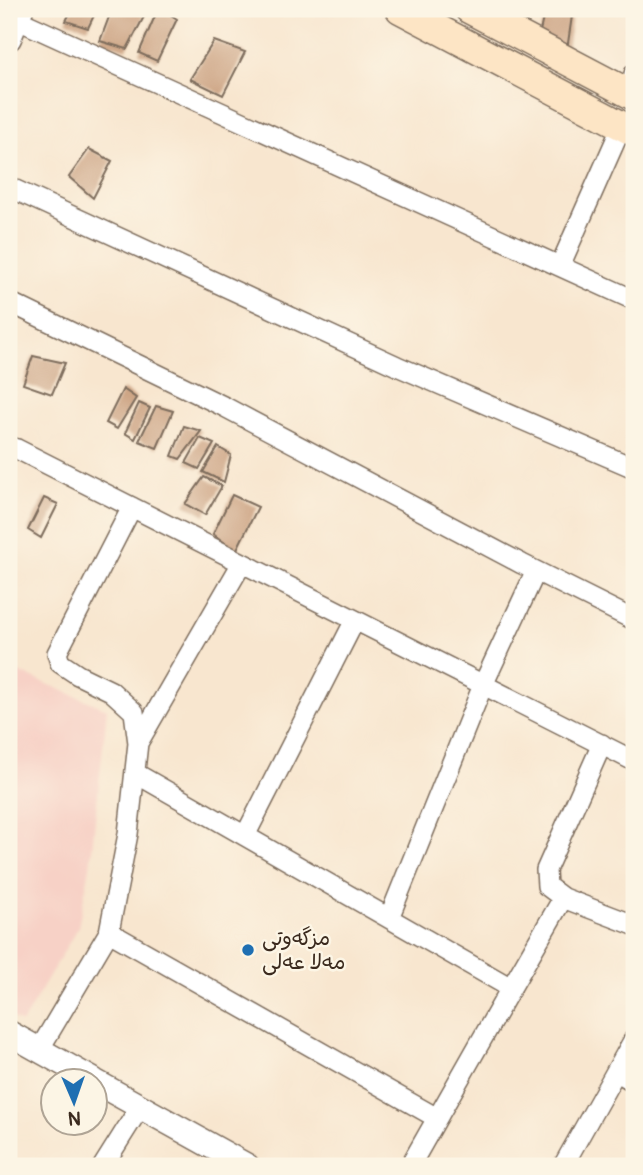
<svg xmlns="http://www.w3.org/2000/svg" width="643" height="1175" font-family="Pangolin,'Playpen Sans Arabic',sans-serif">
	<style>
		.built { fill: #f7d1c6 }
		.building { fill: #cea686 }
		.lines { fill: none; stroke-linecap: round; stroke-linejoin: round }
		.minor-casing { stroke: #7d6c5c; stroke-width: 22 }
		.tertiary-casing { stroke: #7d6c5c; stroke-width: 27 }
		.secondary-casing { stroke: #7d6c5c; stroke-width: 31 }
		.minor { stroke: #fff; stroke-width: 19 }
		.tertiary { stroke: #fff; stroke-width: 24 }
		.secondary { stroke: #fde5c5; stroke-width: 28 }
		.poi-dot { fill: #1f6fb2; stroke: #fcf5e5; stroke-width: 2.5 }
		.labels { text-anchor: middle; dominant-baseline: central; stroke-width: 5; stroke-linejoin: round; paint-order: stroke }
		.poi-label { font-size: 21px; fill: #3b2a1e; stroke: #fcf5e5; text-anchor: start }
	</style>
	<rect width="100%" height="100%" fill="#fcf5e5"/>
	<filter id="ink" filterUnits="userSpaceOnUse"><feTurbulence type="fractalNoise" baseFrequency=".0143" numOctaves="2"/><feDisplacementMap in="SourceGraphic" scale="14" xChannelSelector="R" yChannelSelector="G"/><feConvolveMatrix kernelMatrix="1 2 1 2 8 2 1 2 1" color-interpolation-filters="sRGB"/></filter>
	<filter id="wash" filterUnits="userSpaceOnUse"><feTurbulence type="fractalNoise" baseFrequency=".00686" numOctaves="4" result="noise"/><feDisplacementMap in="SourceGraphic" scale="28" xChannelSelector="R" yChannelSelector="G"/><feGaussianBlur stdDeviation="1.57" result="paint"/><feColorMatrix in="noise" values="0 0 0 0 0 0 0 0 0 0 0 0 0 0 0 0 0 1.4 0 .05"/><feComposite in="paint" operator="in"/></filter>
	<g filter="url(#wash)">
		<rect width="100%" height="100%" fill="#f8e6cf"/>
		<path class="built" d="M9 668 107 709 90 867 78 927 22 1023 9 1016Z"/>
		<g id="blocks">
			<path class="building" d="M72 9H97L88 28 66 21Z
				M112 9H148L127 49 100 41Z
				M158 9H162L177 19 157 61 139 53Z
				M545 9H573L567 50 539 36Z
				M214 41 245 52 223 95 190 79Z
				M89 149 112 161 93 198 69 177Z
				M33 356 65 363 52 394 23 384Z
				M123 389 136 398 117 429 106 423Z
				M139 403 150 408 135 439 125 433Z
				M156 406 173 411 157 448 139 441Z
				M184 426 201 431 180 459 172 456Z
				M200 438 214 444 199 469 186 463Z
				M218 447 231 455 224 482 203 472Z
				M204 477 222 486 205 515 185 504Z
				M232 495 258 507 236 551 213 534Z
				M44 498 58 504 41 538 28 530Z"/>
		</g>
	</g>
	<g filter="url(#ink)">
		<use href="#blocks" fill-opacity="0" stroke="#7d6c5c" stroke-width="2"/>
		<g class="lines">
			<g class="minor-casing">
				<path id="minor" d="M16 19 634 300
					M632 95 634 74
					M9 187 397 366 634 468
					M560 266 622 126
					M9 302 223 406 522 564 634 620
					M9 447 17 449 634 761
					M132 507 57 653 60 663 78 675 111 691 134 712 138 743
					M602 744 546 870 547 886 563 898 634 925
					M135 773 511 988
					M245 836 355 620
					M389 918 483 685 536 571
					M109 932 437 1118
					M39 1050 109 932 128 834 138 743 242 563
					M616 1071 634 1082
					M103 1166 140 1107
					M410 1166 511 988 563 898
					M563 1166 634 1039"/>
			</g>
			<g class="tertiary-casing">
				<path id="tertiary" d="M9 38 21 9
					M9 1033 93 1080
					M94 1081 247 1166"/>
			</g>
			<g class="secondary-casing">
				<path id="secondary" d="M400 9 634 132
					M469 9 634 96"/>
			</g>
			<use href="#minor" class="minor"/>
			<use href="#tertiary" class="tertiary"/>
			<use href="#secondary" class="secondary"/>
		</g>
	</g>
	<circle class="poi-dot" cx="248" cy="950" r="7"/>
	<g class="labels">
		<g class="poi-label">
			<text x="262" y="938">مزگەوتی<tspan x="262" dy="24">مەلا عەلی</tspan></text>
		</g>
	</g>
	<rect width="643" height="1175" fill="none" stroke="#fcf5e5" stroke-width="35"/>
	<g transform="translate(74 1102) rotate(178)"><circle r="33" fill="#fcf5e5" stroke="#afa495" stroke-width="2"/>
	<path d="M0-5L12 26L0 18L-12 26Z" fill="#1f6fb2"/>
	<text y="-10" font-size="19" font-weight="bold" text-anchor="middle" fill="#3b2a1e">N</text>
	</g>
</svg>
